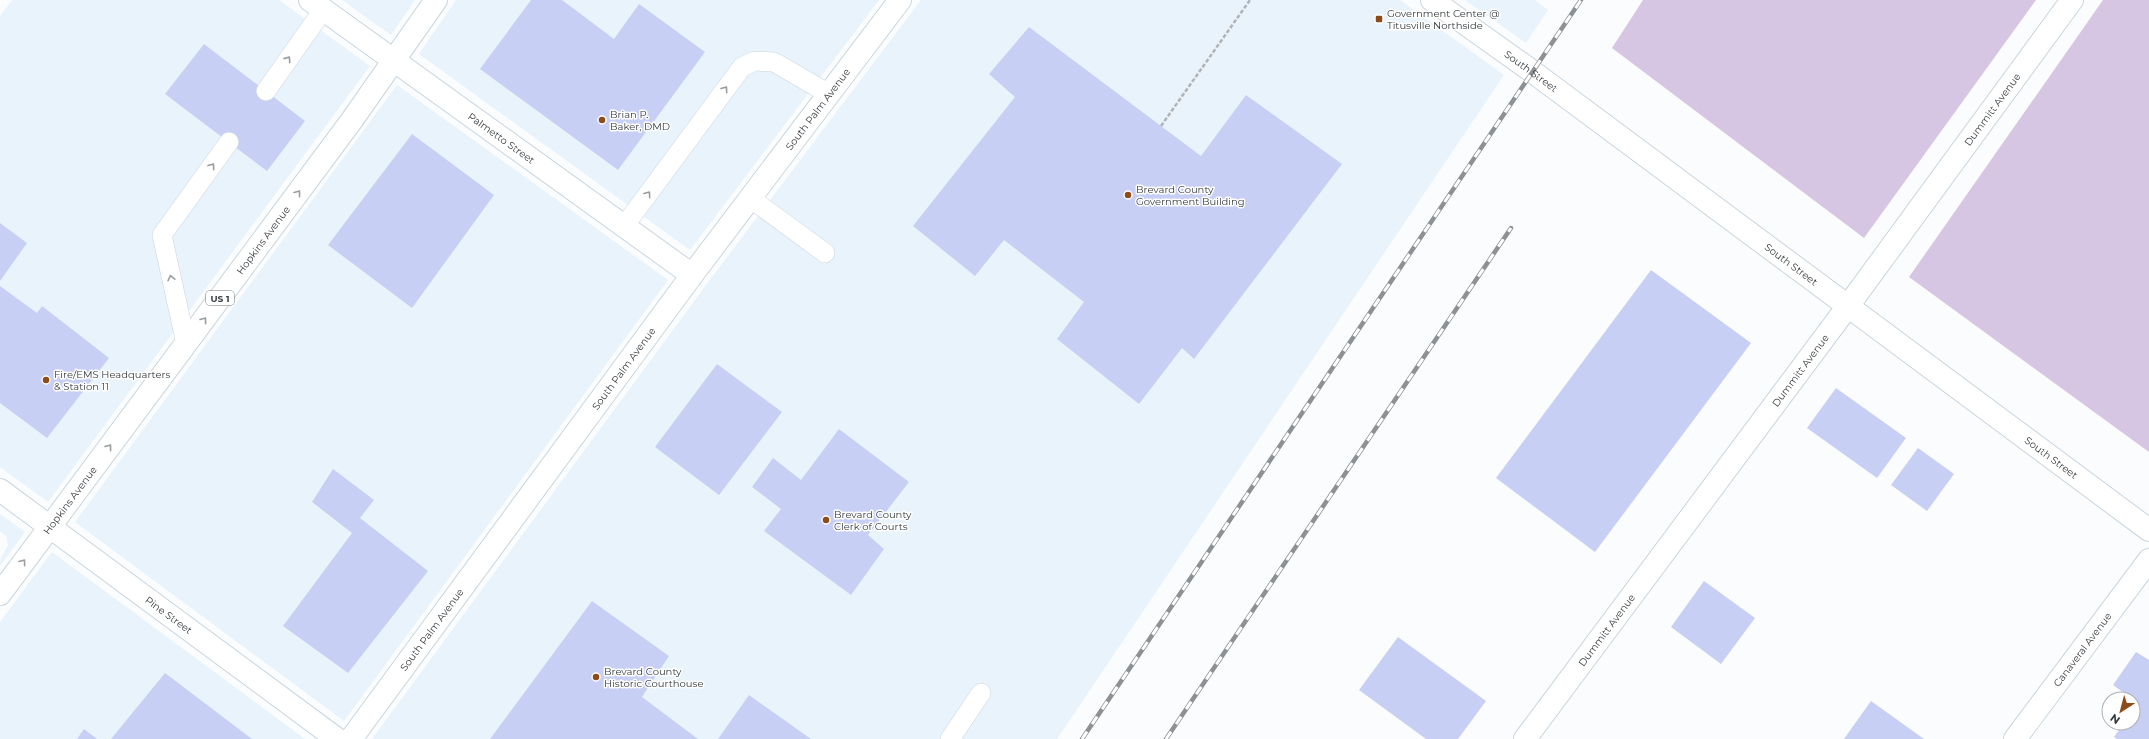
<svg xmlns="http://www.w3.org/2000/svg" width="2149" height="739" font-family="Montserrat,sans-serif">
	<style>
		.built { fill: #e9f3fc }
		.green { fill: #d7c5e4 }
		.building { fill: #c8cff5 }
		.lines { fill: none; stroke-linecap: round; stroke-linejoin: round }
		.lane-casing { stroke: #cad5de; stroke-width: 20 }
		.street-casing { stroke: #cad5de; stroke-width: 24 }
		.secondary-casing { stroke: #cad5de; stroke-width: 24 }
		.primary-casing { stroke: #cad5de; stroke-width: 24 }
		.path { stroke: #b1b4b6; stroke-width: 2.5; stroke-dasharray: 4 2; stroke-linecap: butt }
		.lane { stroke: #fff; stroke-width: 19 }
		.street { stroke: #fff; stroke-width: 22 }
		.secondary { stroke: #fff; stroke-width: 22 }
		.primary { stroke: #fff; stroke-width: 22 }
		.rail-casing { stroke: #8d9194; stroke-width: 4.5 }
		.rail { stroke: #fff; stroke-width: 3; stroke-dasharray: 9; stroke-linecap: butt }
		.oneway { stroke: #9a9c9e }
		.poi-dot { fill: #8d4b19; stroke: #fff; stroke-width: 1.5 }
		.labels { text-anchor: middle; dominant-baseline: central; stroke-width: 3; stroke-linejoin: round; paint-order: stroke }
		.shield { fill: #fff; stroke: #727577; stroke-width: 1 }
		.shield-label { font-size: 9px; font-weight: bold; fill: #353a3d }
		.poi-label { font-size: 10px; fill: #353a3d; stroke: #fff; text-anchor: start }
		.street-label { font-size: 10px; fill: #353a3d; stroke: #fff }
	</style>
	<rect width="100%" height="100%" fill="#fafcfe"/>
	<path class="built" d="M12 0H279L370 66 48 502 0 467V16Z
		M342 0H415L391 35Z
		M456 0H879L690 250 419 54Z
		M921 0H1400L1504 75 1057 739H372L706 285Z
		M1465 0H1535L1548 10 1526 43Z
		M397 85 668 280 344 721 75 522Z
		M0 514 25 532 0 566V560L8 545 6 536 0 531Z
		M52 552 305 739H0V622Z"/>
	<path class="green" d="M1643 0H2036L1864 238 1612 48Z
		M2103 0H2149V452L1909 277Z"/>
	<path class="building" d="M531 0H562L614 39 639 4 705 52 618 170 480 69Z
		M1029 27 1201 156 1246 95 1342 164 1194 359 1182 348 1139 404 1057 339 1084 302 1004 240 975 276 913 226 1015 97 989 74Z
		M204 44 305 121 267 171 165 94Z
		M412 134 494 195 412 308 328 245Z
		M0 223 27 243 0 281Z
		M1651 270 1751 343 1595 552 1496 478Z
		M0 286 37 313 42 306 109 358 47 438 0 403Z
		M717 364 782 412 719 495 655 447Z
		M1836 388 1906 438 1877 478 1807 428Z
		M839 429 909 482 868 535 884 549 851 595 764 531 781 509 752 487 773 458 801 480Z
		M1918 448 1954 474 1927 511 1891 485Z
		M333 469 374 500 360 518 428 571 348 673 283 626 352 533 312 502Z
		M1704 581 1755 618 1721 664 1671 627Z
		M592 601 669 656 642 697 698 739H490Z
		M1398 637 1486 701 1458 739H1426L1359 690Z
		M2136 652 2149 660V739H2117L2114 737 2124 723H2133V710L2138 703 2113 685Z
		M165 673 252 739H111Z
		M749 695 811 739H718Z
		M1871 701 1924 739H1844Z
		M84 729 97 739H77Z"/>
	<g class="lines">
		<g class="lane-casing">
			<path id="lane" d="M266 91 323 10
				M750 198 825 253
				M625 225 742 67 755 61 774 62 829 94
				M186 344 162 235 229 142
				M950 739 981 693"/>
		</g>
		<g class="street-casing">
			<g id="street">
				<path id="s1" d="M310 0 692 275"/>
				<path id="s2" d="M0 490 337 739"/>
				<path id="s3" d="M351 739 692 275 900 0"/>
				<path id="s4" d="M1525 739 1848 306 2072 0"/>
				<path id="s5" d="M2015 739 2149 560"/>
			</g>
		</g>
		<g class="secondary-casing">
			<g id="secondary">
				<path id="s6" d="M1432 0 1533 72 2149 530"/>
			</g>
		</g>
		<g class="primary-casing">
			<g id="primary">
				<path id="s7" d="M0 594 352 120 436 0"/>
			</g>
		</g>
		<path class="path" d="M1161 126 1250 0"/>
		<use href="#lane" class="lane"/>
		<use href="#street" class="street"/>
		<use href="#secondary" class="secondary"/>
		<use href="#primary" class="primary"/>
		<g class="rail-casing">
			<path id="rail" d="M1082 739 1581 0
				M1166 739 1511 228"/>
		</g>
		<use href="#rail" class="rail"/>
	</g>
	<defs><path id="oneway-chevron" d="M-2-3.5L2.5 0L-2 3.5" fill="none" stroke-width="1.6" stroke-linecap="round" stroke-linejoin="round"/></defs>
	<g class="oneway">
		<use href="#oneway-chevron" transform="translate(288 59) rotate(-55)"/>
		<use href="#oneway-chevron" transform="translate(725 89) rotate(-54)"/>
		<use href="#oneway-chevron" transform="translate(212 166) rotate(-54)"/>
		<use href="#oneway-chevron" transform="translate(298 193) rotate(-53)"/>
		<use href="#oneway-chevron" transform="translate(648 194) rotate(-54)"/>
		<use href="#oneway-chevron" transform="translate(171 278) rotate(-103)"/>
		<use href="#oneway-chevron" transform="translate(204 320) rotate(-53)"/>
		<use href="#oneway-chevron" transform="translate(109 447) rotate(-53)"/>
		<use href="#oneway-chevron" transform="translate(23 562) rotate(-53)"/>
	</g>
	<g class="poi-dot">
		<rect x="1375" y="15" width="8" height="8" rx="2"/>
		<circle cx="602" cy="120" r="4"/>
		<circle cx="1128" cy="195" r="4"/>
		<circle cx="46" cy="380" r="4"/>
		<circle cx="826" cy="520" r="4"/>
		<circle cx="596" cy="677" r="4"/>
	</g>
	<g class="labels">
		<rect class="shield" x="206" y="291" width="28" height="14" rx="3"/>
		<g class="shield-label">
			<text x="220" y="298">US 1</text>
		</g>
		<g class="poi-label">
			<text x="1387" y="13">Government Center @<tspan x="1387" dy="12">Titusville Northside</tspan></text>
			<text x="610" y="114">Brian P.<tspan x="610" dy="12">Baker, DMD</tspan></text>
			<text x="1136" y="189">Brevard County<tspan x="1136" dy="12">Government Building</tspan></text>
			<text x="54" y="374">Fire/EMS Headquarters<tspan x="54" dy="12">&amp; Station 11</tspan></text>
			<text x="834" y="514">Brevard County<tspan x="834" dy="12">Clerk of Courts</tspan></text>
			<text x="604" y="671">Brevard County<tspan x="604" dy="12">Historic Courthouse</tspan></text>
		</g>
		<g class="street-label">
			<text stroke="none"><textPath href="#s6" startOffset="122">South Street</textPath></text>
			<text stroke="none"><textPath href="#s3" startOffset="784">South Palm Avenue</textPath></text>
			<text stroke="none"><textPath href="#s4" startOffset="784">Dummitt Avenue</textPath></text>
			<text stroke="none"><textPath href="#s1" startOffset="236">Palmetto Street</textPath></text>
			<text stroke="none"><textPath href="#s7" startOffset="441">Hopkins Avenue</textPath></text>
			<text stroke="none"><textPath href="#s6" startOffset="446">South Street</textPath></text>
			<text stroke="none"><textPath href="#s3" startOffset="460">South Palm Avenue</textPath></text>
			<text stroke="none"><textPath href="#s4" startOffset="460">Dummitt Avenue</textPath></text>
			<text stroke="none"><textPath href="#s6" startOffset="770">South Street</textPath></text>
			<text stroke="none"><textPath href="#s7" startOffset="117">Hopkins Avenue</textPath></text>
			<text stroke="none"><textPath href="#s2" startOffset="210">Pine Street</textPath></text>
			<text stroke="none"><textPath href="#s3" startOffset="136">South Palm Avenue</textPath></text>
			<text stroke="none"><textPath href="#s4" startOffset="136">Dummitt Avenue</textPath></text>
			<text stroke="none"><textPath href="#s5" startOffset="112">Canaveral Avenue</textPath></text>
		</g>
	</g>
	<g transform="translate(2121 711) rotate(216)"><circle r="19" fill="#ffffff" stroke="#aeb0b1"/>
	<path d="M0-3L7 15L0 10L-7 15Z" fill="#8d4b19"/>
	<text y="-6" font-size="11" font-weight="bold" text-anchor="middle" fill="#353a3d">N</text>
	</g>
</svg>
